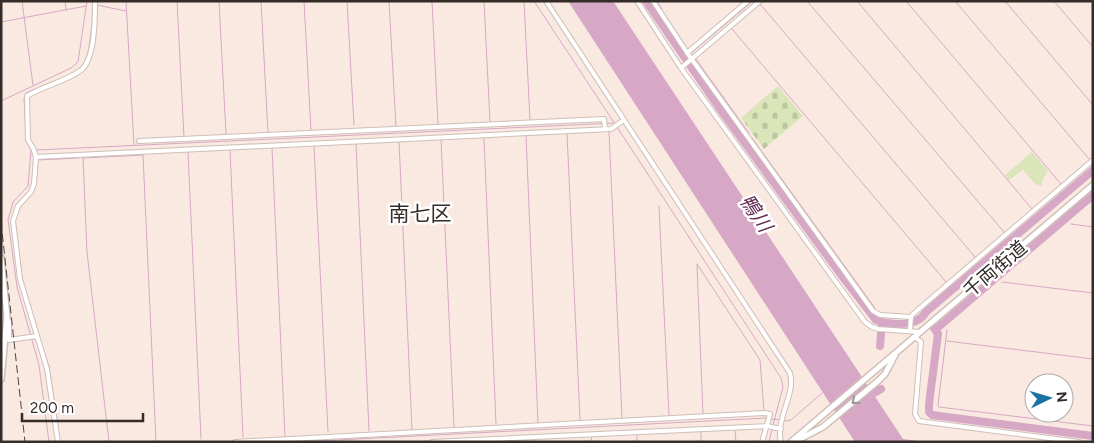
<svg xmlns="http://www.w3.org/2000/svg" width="1094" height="443" font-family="Figtree,'Noto Sans JP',sans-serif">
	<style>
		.green { fill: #dbe5ba }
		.cemetery { fill: url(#cemetery-stones) }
		.water { fill: #d7a8c5 }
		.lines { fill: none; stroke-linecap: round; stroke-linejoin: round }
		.stream { stroke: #d7a8c5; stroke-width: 1 }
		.river { stroke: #d7a8c5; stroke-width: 8 }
		.street-casing { stroke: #cfbfb7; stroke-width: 6 }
		.secondary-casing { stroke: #cfbfb7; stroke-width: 8 }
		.street { stroke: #fff; stroke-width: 4 }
		.secondary { stroke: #fff; stroke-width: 5 }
		.rail { stroke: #4d4541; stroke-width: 1; stroke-dasharray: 8 4; stroke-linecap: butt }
		.oneway { stroke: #999694 }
		.labels { text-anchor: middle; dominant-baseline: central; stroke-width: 5; stroke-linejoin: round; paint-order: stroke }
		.street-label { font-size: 19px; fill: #332c29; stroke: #fff }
		.water-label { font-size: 20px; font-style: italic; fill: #652c53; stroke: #fff }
		.quarter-label { font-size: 21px; fill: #332c29; stroke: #fff }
	</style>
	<defs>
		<pattern id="cemetery-stones" width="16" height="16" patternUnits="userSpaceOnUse" patternTransform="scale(1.25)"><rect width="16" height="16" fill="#dbe5ba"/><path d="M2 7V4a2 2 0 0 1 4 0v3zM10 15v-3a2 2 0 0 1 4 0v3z" fill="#bcc5a0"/></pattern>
	</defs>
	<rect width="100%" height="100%" fill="#fae9e1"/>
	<path class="green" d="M1030 150 1048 171 1042 181V186L1036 185 1023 170 1009 180 1005 175 1031 153Z"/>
	<path class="cemetery" d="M778 86 803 116 764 149 741 118Z"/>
	<path class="water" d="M568 1H613L903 439 925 442H855Z"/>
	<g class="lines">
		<path class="stream" d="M22 1 33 85
			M65 1 66 10
			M126 1 134 145
			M177 1 184 137
			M219 1 226 134
			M261 1 268 133
			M304 1 311 131
			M347 1 354 125
			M389 1 396 127
			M432 1 438 124
			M484 1 490 122
			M524 1 530 120
			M534 1 615 124
			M657 1 662 9
			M807 1 1004 232
			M857 1 1032 209
			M906 1 1061 184
			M955 1 1089 159
			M1005 1 1093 105
			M1054 1 1093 47
			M760 4 975 257
			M97 5 126 11
			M1 22 86 6
			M732 29 947 283
			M690 54 753 1
			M88 55 93 19
			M696 59 749 133
			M1 101 71 68 78 62 87 1
			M617 127 781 378 783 387 773 425
			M609 132 622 418
			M567 133 580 420
			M26 135 24 99 26 93 74 73
			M526 135 538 423
			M484 138 496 424
			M752 138 875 308
			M441 139 454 427
			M26 141 31 150 28 186 13 202 8 220 17 287 39 365 49 442
			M399 141 412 430
			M356 144 369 431
			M314 146 328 432
			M272 148 285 437
			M37 150 614 123
			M230 150 243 437
			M188 152 201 439
			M143 155 156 442
			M38 160 79 158
			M1066 190 1068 191
			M33 193 35 188
			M659 206 669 415
			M1036 213 1039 216
			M1065 218 1066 220
			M15 220 22 278 40 341
			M1071 224 1093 227
			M1009 239 1010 240
			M697 264 760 360 764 411
			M980 264 982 265
			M697 265 703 414
			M997 277 998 278
			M1002 282 1093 293
			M951 288 953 290
			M881 319 882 323
			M942 323 944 325
			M947 330 938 405 939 407 1093 426
			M947 341 1093 359
			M46 359 49 366 60 442
			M772 419 780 420
			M784 421 791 420 822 393
			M701 431V442
			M735 431 736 442
			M637 434V442
			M591 437 592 442
			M527 440V442
			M109 442 87 252 83 158 143 155
			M299 442 766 418
			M769 442 772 429"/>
		<path class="river" d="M646 1 720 109 839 272 876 320C891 325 917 328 926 312L1093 170
			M934 328 938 334 929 404V412L932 415 1093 436
			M935 330 1093 195
			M880 346 882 323
			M865 398 881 389"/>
		<g class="street-casing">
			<path id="street" d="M546 1 790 373C796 395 775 419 781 442
				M637 1 681 68 865 322 872 327 878 329 920 332
				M653 1 688 54 873 311 880 315 911 317
				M687 53 748 1
				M681 68 760 1
				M139 141 604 119 605 129
				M36 157 611 129 624 120
				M9 321V340L37 336
				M910 330 911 317 913 314 1093 160
				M915 337 921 342 915 414 919 421 1079 442
				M58 442 47 369 20 279 13 221 18 206 31 192 34 184 36 157 33 148 28 140 27 96C43 86 64 82 80 71 95 61 95 19 95 1
				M235 442 765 413 770 414 762 442
				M432 442 767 426 781 429"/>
		</g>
		<g class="secondary-casing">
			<path id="secondary" d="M1 258 7 317 1 379
				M796 441 823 427 878 381 885 374 895 355
				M791 442 1093 185"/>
		</g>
		<use href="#street" class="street"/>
		<use href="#secondary" class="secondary"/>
		<path class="rail" d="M1 222 25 442"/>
	</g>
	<defs><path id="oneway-chevron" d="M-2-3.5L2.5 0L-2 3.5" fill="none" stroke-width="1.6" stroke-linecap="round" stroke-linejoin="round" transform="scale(1.25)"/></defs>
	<use class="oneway" href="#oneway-chevron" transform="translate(855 401) rotate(140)"/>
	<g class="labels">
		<g class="street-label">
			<text transform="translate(995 269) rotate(-40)">千両街道</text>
		</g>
		<g class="water-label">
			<text transform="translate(756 213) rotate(56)">鴨川</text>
		</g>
		<g class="quarter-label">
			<text x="420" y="213">南七区</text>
		</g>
	</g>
	<rect width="1094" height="443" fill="none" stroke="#332c29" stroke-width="5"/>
	<g transform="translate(1049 398) rotate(85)"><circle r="24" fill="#ffffff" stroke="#adaba9"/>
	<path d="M0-4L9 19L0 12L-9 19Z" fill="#1a73a2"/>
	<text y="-8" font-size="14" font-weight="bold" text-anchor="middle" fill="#332c29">N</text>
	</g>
	<path d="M22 413v8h121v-8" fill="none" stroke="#332c29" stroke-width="2.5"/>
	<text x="30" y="413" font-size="15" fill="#332c29" stroke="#ffffff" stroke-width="4" paint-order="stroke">200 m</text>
</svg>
